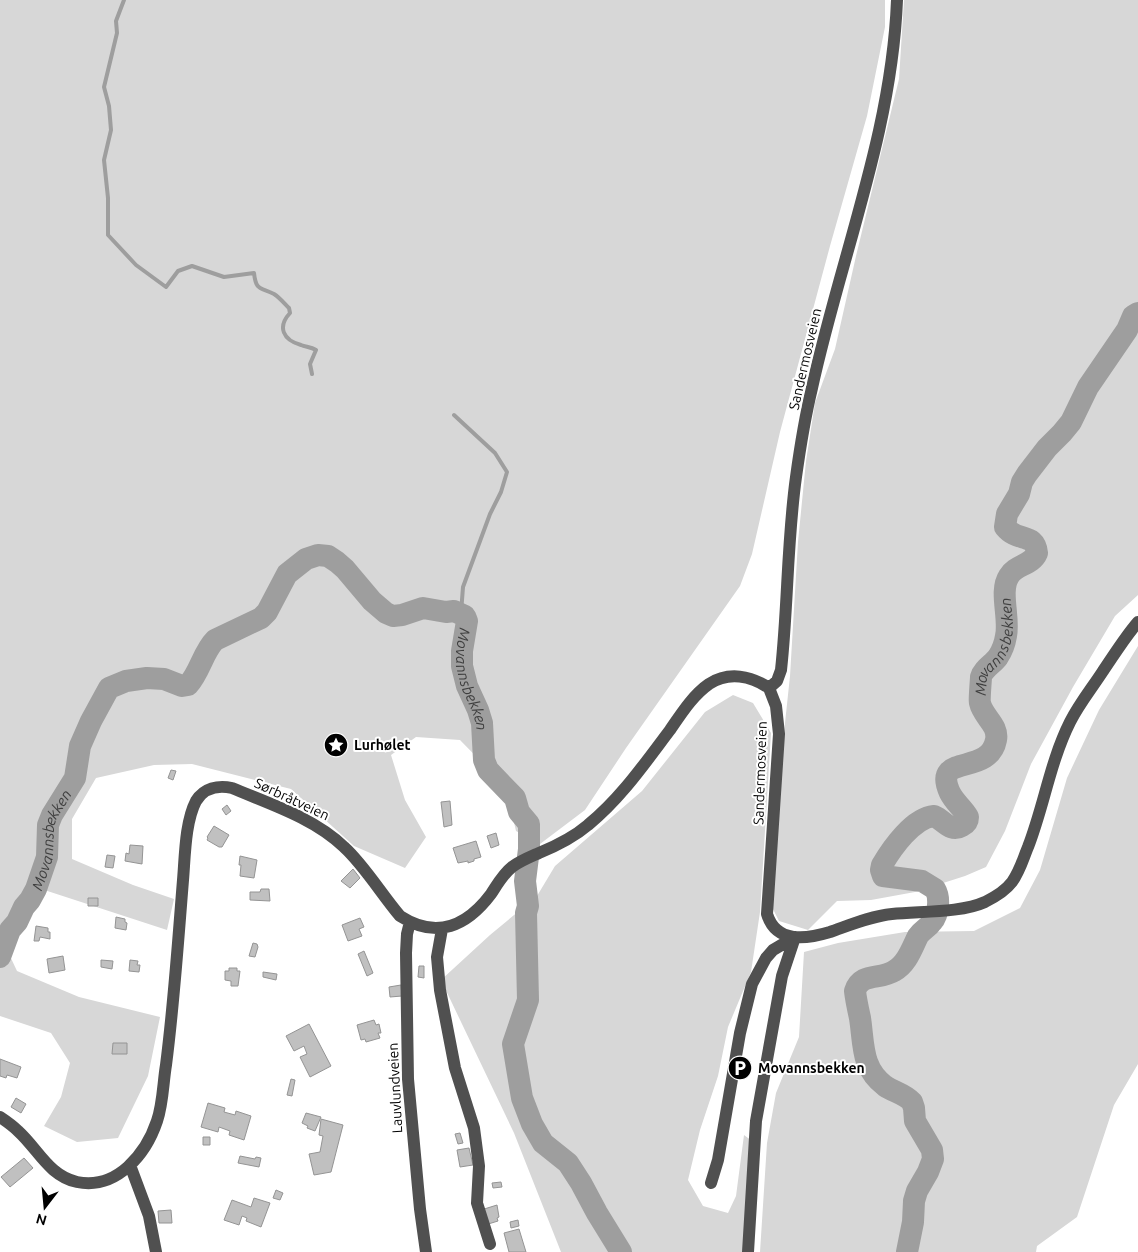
<svg xmlns="http://www.w3.org/2000/svg" width="1138" height="1252" font-family="Ubuntu,sans-serif">
	<style>
		.green { fill: #d7d7d7 }
		.lines { fill: none; stroke-linecap: round; stroke-linejoin: round }
		.stream { stroke: #9e9e9e; stroke-width: 4 }
		.river { stroke: #9e9e9e; stroke-width: 22 }
		.building { fill: #c0c0c0; stroke: #949494 }
		.minor { stroke: #505050; stroke-width: 12 }
		.labels { text-anchor: middle; dominant-baseline: central; stroke-width: 4; stroke-linejoin: round; paint-order: stroke }
		.street-label { font-size: 14px; fill: #000; stroke: #fff }
		.poi-label { font-size: 14px; font-weight: bold; fill: #000; stroke: #fff; text-anchor: start }
		.water-label { font-size: 15px; font-style: italic; fill: #3f3f3f; stroke: #fff }
	</style>
	<rect width="100%" height="100%" fill="#fff"/>
	<path class="green" d="M0 0H885V27L867 116 830 246 780 432 752 554 740 586 626 748 585 810 540 844 516 831 506 787 460 740 416 737 391 755 405 800 426 837 405 868 354 846 291 789 192 764 154 765 96 778 72 819V859L133 885 174 899 167 930 29 885 9 954 17 971 79 997 160 1017 148 1076 118 1138 77 1142 44 1126 61 1097 70 1063 51 1033 0 1016Z
		M904 0H1138V595L1115 616 1073 687 1031 764 1005 831 986 867 965 876 915 892 871 900 837 901 808 930 779 921 772 907 785 723 790 676 798 542 806 461 815 403 835 349 856 256 899 79Z
		M1138 646V1064L1114 1105 1077 1217 1037 1246 1036 1252H760L767 1143 776 1093 799 1037 804 952 838 943 905 932 974 931 1020 908 1040 870 1067 778 1099 710Z
		M733 695 753 703 771 733 760 912 751 972 728 1027 718 1076 700 1130 688 1180 703 1206 728 1213 736 1196 744 1135 752 1141 745 1252H561L514 1133 441 980 490 935 537 896 555 866 642 791 705 712Z"/>
	<g class="lines">
		<path class="stream" d="M124 0 116 21 117 33 104 87 109 106 111 130 104 160 108 198V235L136 265 166 287 178 271 192 266 224 277 254 273C256 291 260 287 274 294 279 297 285 304 289 308L290 313C277 327 283 340 301 345 306 347 311 347 316 350L310 364 312 374
			M454 415 495 453 507 472 501 492 490 514 463 587 461 613"/>
		<g class="river">
			<path id="s1" d="M0 957 10 930 17 922 24 907 30 900 36 889 47 857 48 825 52 815 75 778 80 746 91 721 109 688 126 681 147 678 164 679 182 686 188 685C200 672 203 652 215 640L261 618 267 612 287 574 306 559 318 555 328 556 337 562 345 569 372 601 386 613 393 616 402 615 423 608 446 612 454 611 465 616 467 621 462 651V666L467 686 478 710 482 723 484 760 488 770 515 798 519 812 529 824V849L525 881 528 906 526 913 528 1000 513 1044 522 1098 532 1124 543 1143 568 1163 581 1183 597 1213 621 1252"/>
			<path id="s2" d="M907 1252 913 1222 914 1201 917 1191 928 1172 933 1159 932 1150 915 1121 914 1108 912 1102C905 1094 894 1092 885 1086 861 1068 864 1044 860 1018 858 1009 856 1000 855 991 861 972 880 980 894 971 907 964 912 948 918 936 922 930 928 928 932 922 939 914 940 897 935 889L922 881 883 876 881 870 882 865C892 848 913 818 934 816 944 820 950 833 962 826 966 824 968 821 968 817 963 808 955 803 950 793 931 752 989 777 996 740 999 725 983 717 980 703 979 702 981 679 981 677 983 669 993 664 998 657 1002 651 1005 642 1006 636 1010 618 999 591 1009 576 1015 565 1032 565 1037 553 1035 532 1018 543 1005 527L1007 514 1019 494 1022 482 1027 474 1047 448 1062 433 1071 422 1088 387 1127 330 1133 316 1138 313"/>
		</g>
	</g>
	<path class="building" d="M171 770 176 771 173 780 168 778Z
		M450 801 452 825 444 827 441 802Z
		M227 805 231 811 226 815 222 809Z
		M214 826 229 835 222 847H219L207 840 208 838 207 837Z
		M496 833 499 845 491 848 487 836Z
		M476 841 481 857 474 859V861L468 863V861L458 863 453 848Z
		M130 845 143 846 142 864 125 861 126 853 129 854Z
		M107 855 115 856 113 868 105 867Z
		M240 856 257 860 254 878 240 876 241 865H239Z
		M353 869 360 878 350 888 341 881Z
		M261 889H269L270 901 250 900V892H260Z
		M88 898H98V906H88Z
		M116 917 125 919V922L127 923 126 930 115 928Z
		M360 918 364 927 359 929 362 936 348 941 342 925Z
		M36 926 48 928V932H50V939L40 937 39 941H34Z
		M253 943 257 944 258 947 255 957 249 956Z
		M364 951 373 973 367 976 358 954Z
		M63 956 65 970 49 973 47 959Z
		M101 960 113 961 112 969 101 967Z
		M130 960 138 961 137 965H140L139 972 129 971Z
		M419 966H424V978L418 977Z
		M229 968H237V971H240L238 986H231V981L225 980V971H229Z
		M263 972 277 974 276 980 263 977Z
		M401 985 402 996 390 997 389 987Z
		M374 1020 376 1025 379 1024 381 1033H378L380 1038 366 1042 365 1039 361 1040 357 1025Z
		M309 1024 331 1066 310 1077 300 1057 307 1054 304 1046 294 1051 286 1036Z
		M113 1043H127V1054H112Z
		M0 1059 21 1067 17 1078 7 1075 6 1078 0 1076Z
		M291 1079 295 1080 292 1096 287 1095Z
		M16 1098 26 1104 21 1113 11 1107Z
		M208 1103 225 1108 224 1112 235 1115 236 1111 251 1116 244 1140 229 1135 230 1131 219 1127 218 1132 201 1127Z
		M306 1113 321 1117 315 1131 307 1128 308 1126 302 1123Z
		M321 1119 343 1125 331 1172 314 1175 309 1154 320 1152 323 1136 319 1135Z
		M460 1133 463 1143 458 1144 455 1134Z
		M203 1137H210V1145H203Z
		M469 1148 473 1165 460 1167 457 1150Z
		M240 1156 255 1159 256 1157 261 1158 259 1167 238 1163Z
		M24 1158 33 1168 10 1187 1 1177Z
		M501 1182 502 1187 493 1188 492 1183Z
		M276 1190 283 1193 280 1200 273 1198Z
		M254 1198 270 1203 261 1227 246 1221 247 1218 242 1216 239 1225 224 1220 232 1200 251 1207Z
		M497 1205 499 1217 497 1218 498 1221 485 1225 481 1210Z
		M171 1210 172 1223H159L158 1211Z
		M518 1220 519 1226 511 1228 510 1222Z
		M519 1229 526 1252H509L504 1233Z"/>
	<g class="lines">
		<path class="minor" d="M769 688 776 706 779 734 767 914C776 944 807 939 830 932 850 925 871 916 892 914 919 911 961 913 985 902 995 897 1006 890 1012 882 1020 871 1023 859 1028 847 1044 806 1050 762 1070 722 1079 704 1092 688 1103 671 1114 655 1125 637 1138 622
			M769 688 777 681 781 670C788 606 787 541 796 477 800 448 805 417 812 388 840 259 892 133 897 0
			M410 922 407 934 406 953 408 1079 420 1209 426 1252
			M442 929 437 957 440 990 455 1068 474 1128 479 1166 477 1203 490 1244
			M0 1117C6 1121 13 1126 18 1131 38 1149 49 1176 77 1182 117 1190 146 1154 157 1121 163 1104 163 1083 166 1065 174 1003 178 942 183 880 185 857 185 822 196 801 204 788 218 785 232 788 270 804 314 818 344 847 364 865 382 895 400 916 437 940 467 926 491 894 497 885 503 874 512 867 520 861 530 857 539 853 556 846 574 837 588 825 621 798 645 763 670 730 681 714 693 695 709 684 729 671 751 676 769 688
			M130 1165 149 1216 156 1252
			M711 1183 718 1160 740 1033 752 984 766 958 773 950 795 937
			M748 1252 756 1121 782 976 795 937"/>
	</g>
	<defs>
		<g id="sight-disc" transform="scale(1.25)"><circle r="9.5" fill="#000" stroke="#fff"/><path d="M0-6L1.8-2.2L6-1.7L2.9 1.2L3.7 5.4L0 3.3L-3.7 5.4L-2.9 1.2L-6-1.7L-1.8-2.2Z" fill="#fff"/></g>
		<g id="parking-disc" transform="scale(1.25)"><circle r="9.5" fill="#000" stroke="#fff"/><path d="M-3.5-5.5H1a3.5 3.5 0 0 1 0 7H-1V5.5H-3.5ZM-1-3.4V-.6H.8a1.4 1.4 0 0 0 0-2.8Z" fill="#fff"/></g>
	</defs>
	<g fill-rule="evenodd">
		<use href="#sight-disc" x="336" y="745"/>
		<use href="#parking-disc" x="740" y="1068"/>
	</g>
	<g class="labels">
		<g class="street-label">
			<text transform="translate(805 359) rotate(-77)">Sandermosveien</text>
			<text transform="translate(760 773) rotate(-88)">Sandermosveien</text>
			<text transform="translate(292 799) rotate(25)">Sørbråtveien</text>
			<text transform="translate(395 1088) rotate(-93)">Lauvlundveien</text>
		</g>
		<g class="poi-label">
			<text x="354" y="745">Lurhølet</text>
			<text x="758" y="1068">Movannsbekken</text>
		</g>
		<g class="water-label">
			<text stroke="none"><textPath href="#s2" startOffset="835">Movannsbekken</textPath></text>
			<text stroke="none"><textPath href="#s1" startOffset="809">Movannsbekken</textPath></text>
			<text stroke="none"><textPath href="#s1" startOffset="130">Movannsbekken</textPath></text>
		</g>
	</g>
	<g transform="translate(45 1207) rotate(196)" stroke="#ffffff" stroke-width="4" paint-order="stroke">
	<path d="M0-4L9 19L0 12L-9 19Z" fill="#000000"/>
	<text y="-8" font-size="14" font-weight="bold" text-anchor="middle" fill="#000000">N</text>
	</g>
</svg>
